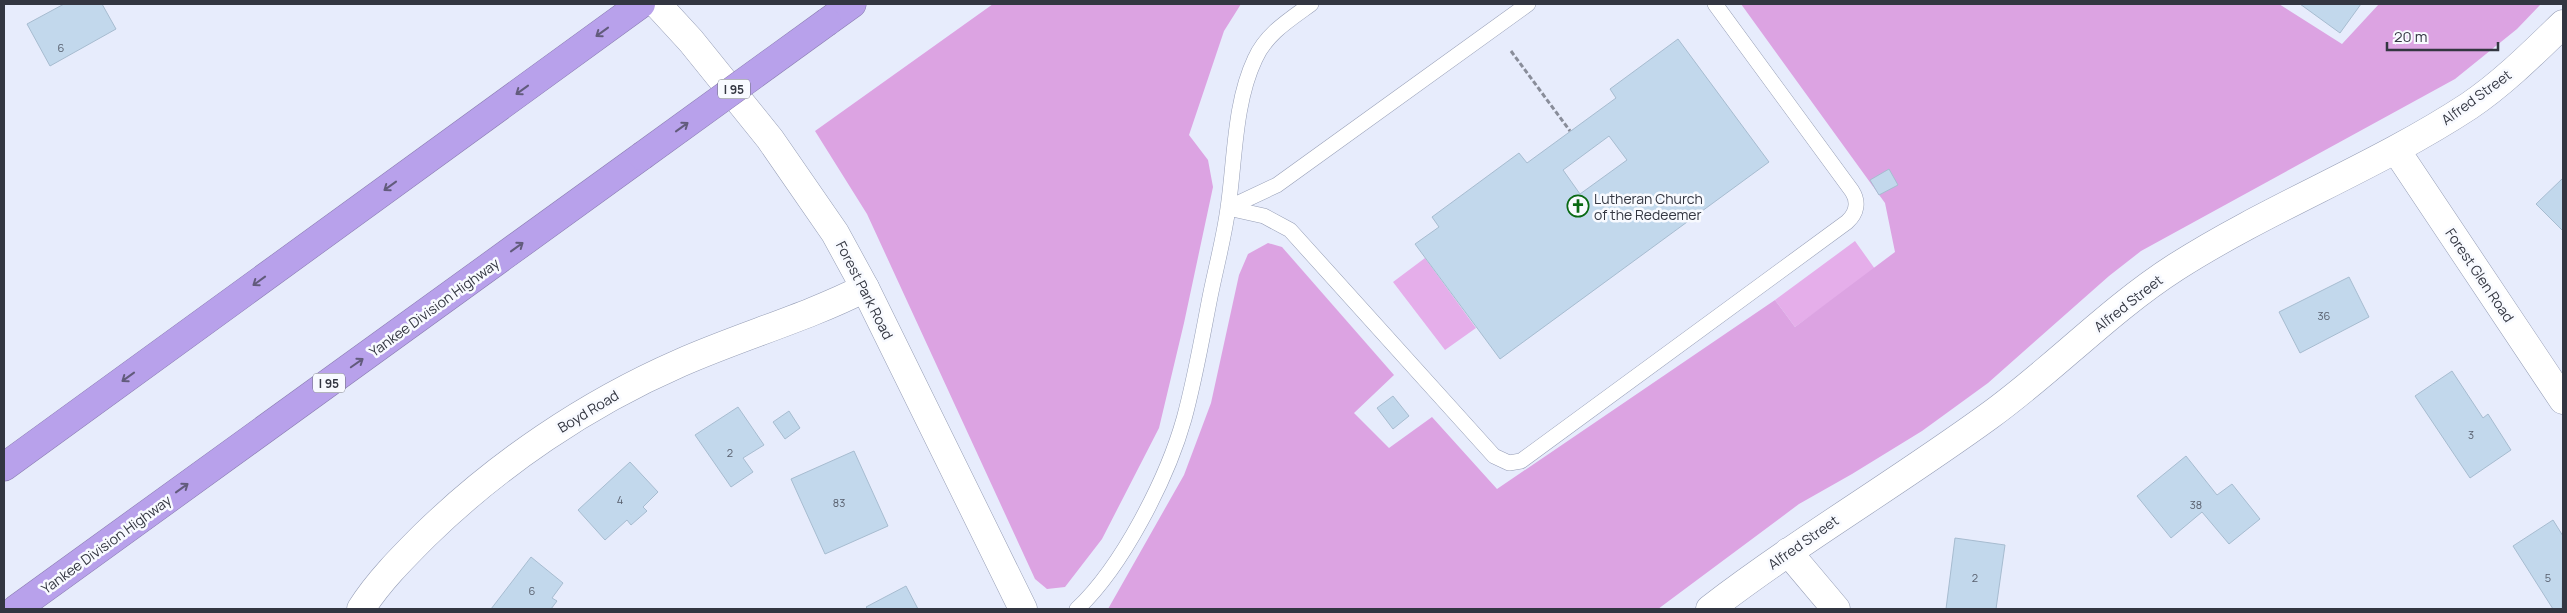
<svg xmlns="http://www.w3.org/2000/svg" width="2567" height="613" font-family="Manrope,sans-serif">
	<style>
		.green { fill: #e5aeea }
		.forest { fill: #dca3e2 }
		.building { fill: #c2d8ec; stroke: #a7bcd0; fill-rule: evenodd }
		.lines { fill: none; stroke-linecap: round; stroke-linejoin: round }
		.lane-casing { stroke: #959db5; stroke-width: 16 }
		.street-casing { stroke: #959db5; stroke-width: 29 }
		.secondary-casing { stroke: #959db5; stroke-width: 29 }
		.highway-casing { stroke: #897cb0; stroke-width: 29 }
		.path { stroke: #898d9a; stroke-width: 3; stroke-dasharray: 5 2.5; stroke-linecap: butt }
		.lane { stroke: #fff; stroke-width: 15 }
		.street { stroke: #fff; stroke-width: 28 }
		.secondary { stroke: #fff; stroke-width: 28 }
		.highway { stroke: #b8a1eb; stroke-width: 28 }
		.highway-bridge-casing { stroke: #897cb0; stroke-width: 29; stroke-linecap: butt }
		.highway-bridge { stroke: #b8a1eb; stroke-width: 28 }
		.oneway { stroke: #625b7c }
		.labels { text-anchor: middle; dominant-baseline: central; stroke-width: 5; stroke-linejoin: round; paint-order: stroke }
		.number-label { font-size: 11px; fill: #575e6c }
		.shield { fill: #f8faff; stroke: #6e717a; stroke-width: 1 }
		.shield-label { font-size: 12px; font-weight: bold; fill: #333641 }
		.street-label { font-size: 14px; fill: #333641; stroke: #f8faff }
		.poi-label { font-size: 14px; fill: #333641; stroke: #f8faff; text-anchor: start }
	</style>
	<rect width="100%" height="100%" fill="#e7ecfc"/>
	<path class="green" d="M1855 241 1875 269 1795 327 1775 300Z
		M1425 258 1476 328 1445 350 1393 282Z"/>
	<path class="forest" d="M993 4H1241L1224 31 1189 135 1208 160 1213 187 1184 323 1159 428 1102 539 1065 587 1047 589 1035 579 867 214 815 131Z
		M1741 4H2279L2342 44 2379 4H2541L2517 29 2455 79 2141 251 2109 276 1988 383 1922 431 1852 474 1799 504 1658 609H1108L1184 475 1211 403 1239 275 1248 254 1268 243 1282 247 1394 375 1354 413 1389 448 1432 417 1497 489 1775 300 1795 327 1895 252 1885 203Z"/>
	<path class="building" d="M64 4H102L116 29 50 66 27 24Z
		M2300 4H2361L2340 33Z
		M1678 39 1769 162 1500 359 1415 244 1439 227 1432 217 1519 153 1527 163 1616 98 1610 89ZM1609 136 1627 160 1580 194 1563 170Z
		M1889 169 1898 185 1879 195 1870 180Z
		M2563 178V231L2536 204Z
		M2349 277 2369 317 2300 353 2279 312Z
		M2452 371 2483 418 2488 414 2511 450 2470 478 2415 396Z
		M1393 396 1409 416 1393 429 1377 408Z
		M738 407 764 445 743 458 753 472 731 487 695 435Z
		M789 411 800 428 785 439 773 422Z
		M854 451 888 526 825 554 791 479Z
		M2186 456 2217 495 2232 484 2260 519 2229 544 2202 512 2171 538 2137 496Z
		M630 462 658 492 643 507 647 511 631 525 627 520 605 540 578 510Z
		M2553 520 2563 536 2562 609H2553L2513 546Z
		M1955 538 2005 545 1996 609H1946Z
		M531 557 563 583 552 598 557 601 551 609H491Z
		M906 586 918 609H868L866 607Z"/>
	<g class="lines">
		<g class="lane-casing">
			<path id="lane" d="M1228 208 1264 216 1290 230 1494 456 1509 463 1521 461 1847 222C1857 213 1859 202 1852 191L1715 4
				M1228 208 1277 185 1528 4
				M1077 609C1122 567 1167 479 1184 419 1195 379 1202 338 1210 297 1216 267 1224 238 1228 208 1235 161 1234 103 1255 59 1266 34 1289 20 1311 4"/>
		</g>
		<g class="street-casing">
			<path id="street" d="M2396 150 2563 400
				M1788 552 1836 609
				M361 609C378 582 402 558 425 535 498 464 586 404 680 363 741 336 806 318 865 288
				M1710 609C1800 540 1897 483 1989 416 2054 369 2109 310 2176 267 2270 207 2376 167 2469 106 2503 83 2533 53 2563 24"/>
		</g>
		<g class="secondary-casing">
			<path id="secondary" d="M657 4 691 41 770 139 835 233 865 288 1023 609"/>
		</g>
		<g class="highway-casing">
			<path id="highway" d="M827 22 852 4
				M4 467 641 4
				M16 609 642 156"/>
		</g>
		<path class="path" d="M1511 51 1570 131"/>
		<use href="#lane" class="lane"/>
		<use href="#street" class="street"/>
		<use href="#secondary" class="secondary"/>
		<use href="#highway" class="highway"/>
		<g class="highway-bridge-casing">
			<path id="highway-bridge" d="M642 156 827 22"/>
		</g>
		<use href="#highway-bridge" class="highway-bridge"/>
	</g>
	<defs><path id="oneway-shaft" d="M-6 0H5M1.5-3L5.5 0L1.5 3" fill="none" stroke-width="1.6" stroke-linecap="round" stroke-linejoin="round" transform="scale(1.25)"/></defs>
	<g class="oneway">
		<use href="#oneway-shaft" transform="translate(602 32) rotate(144)"/>
		<use href="#oneway-shaft" transform="translate(522 90) rotate(144)"/>
		<use href="#oneway-shaft" transform="translate(682 127) rotate(-36)"/>
		<use href="#oneway-shaft" transform="translate(390 186) rotate(144)"/>
		<use href="#oneway-shaft" transform="translate(517 247) rotate(-36)"/>
		<use href="#oneway-shaft" transform="translate(259 281) rotate(144)"/>
		<use href="#oneway-shaft" transform="translate(357 363) rotate(-35)"/>
		<use href="#oneway-shaft" transform="translate(128 377) rotate(144)"/>
		<use href="#oneway-shaft" transform="translate(182 488) rotate(-36)"/>
	</g>
	<defs>
		<g id="church-ring" transform="scale(1.125)"><circle r="9.5" fill="#f8faff" stroke="#096913" stroke-width="1.5"/><path d="M-1.2-6h2.4v3.5h3.3v2.4h-3.3V6h-2.4V-.1h-3.3v-2.4h3.3Z" fill="#096913"/></g>
	</defs>
	<g fill-rule="evenodd">
		<use href="#church-ring" x="1578" y="206"/>
	</g>
	<g class="labels">
		<g class="number-label">
			<text x="61" y="47">6</text>
			<text x="2324" y="315">36</text>
			<text x="2471" y="434">3</text>
			<text x="730" y="452">2</text>
			<text x="620" y="499">4</text>
			<text x="839" y="502">83</text>
			<text x="2196" y="504">38</text>
			<text x="1975" y="577">2</text>
			<text x="2548" y="577">5</text>
			<text x="532" y="590">6</text>
		</g>
		<g class="shield">
			<rect x="718" y="79.5" width="32" height="19" rx="4"/>
			<rect x="313" y="373.5" width="32" height="19" rx="4"/>
		</g>
		<g class="shield-label">
			<text x="734" y="89">I 95</text>
			<text x="329" y="383">I 95</text>
		</g>
		<g class="street-label">
			<text transform="translate(2476 97) rotate(-36)">Alfred Street</text>
			<text transform="translate(2480 275) rotate(56)">Forest Glen Road</text>
			<text transform="translate(865 290) rotate(63)">Forest Park Road</text>
			<text transform="translate(2128 303) rotate(-38)">Alfred Street</text>
			<text transform="translate(434 307) rotate(-36)">Yankee Division Highway</text>
			<text transform="translate(588 411) rotate(-31)">Boyd Road</text>
			<text transform="translate(1803 542) rotate(-35)">Alfred Street</text>
			<text transform="translate(106 544) rotate(-36)">Yankee Division Highway</text>
		</g>
		<g class="poi-label">
			<text x="1594" y="198">Lutheran Church<tspan x="1594" dy="16">of the Redeemer</tspan></text>
		</g>
	</g>
	<rect width="2567" height="613" fill="none" stroke="#333641" stroke-width="10"/>
	<path d="M2387 42v8h111v-8" fill="none" stroke="#333641" stroke-width="2.5"/>
	<text x="2394" y="42" font-size="15" fill="#333641" stroke="#f8faff" stroke-width="4" paint-order="stroke">20 m</text>
</svg>
